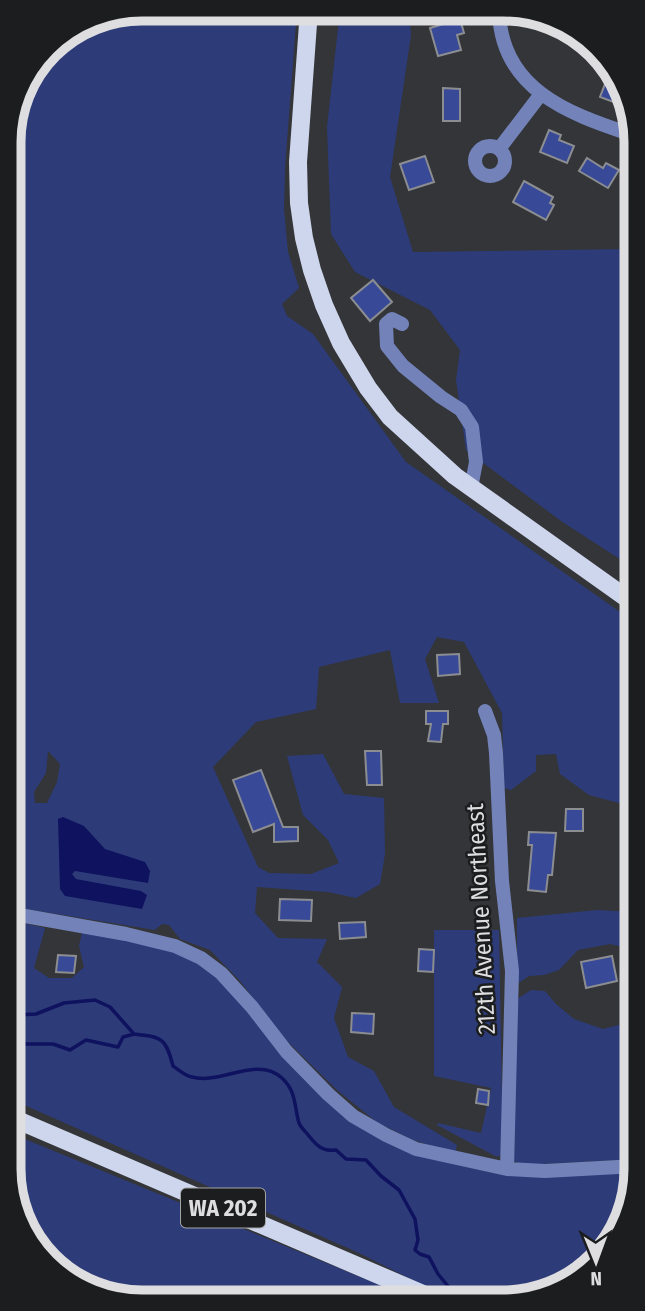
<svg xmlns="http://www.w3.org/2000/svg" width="645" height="1311" font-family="'Fira Sans Condensed',sans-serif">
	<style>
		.green { fill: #2d3c79; fill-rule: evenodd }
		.water { fill: #0f125e }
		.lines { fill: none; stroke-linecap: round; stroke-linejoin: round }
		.stream { stroke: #0f125e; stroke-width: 3.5 }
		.building { fill: #374997; stroke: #8b8d90; stroke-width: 2 }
		.minor { stroke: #7383ba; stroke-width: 14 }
		.major { stroke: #ced6ed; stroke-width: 18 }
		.labels { text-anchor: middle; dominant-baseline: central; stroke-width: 5; stroke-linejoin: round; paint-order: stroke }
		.shield { fill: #1c1d1e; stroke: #a4a4a6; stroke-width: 2 }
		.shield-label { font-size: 23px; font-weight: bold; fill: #dedee0 }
		.street-label { font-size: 24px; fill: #dedee0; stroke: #1c1d1e }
		.rim { fill: none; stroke: #dedee0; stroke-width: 9 }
	</style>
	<rect width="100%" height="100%" fill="#343538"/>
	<path class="green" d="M142 9 297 10 285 168 284 209 288 252 299 288 282 304 287 316 313 334 406 462 633 621 634 807 589 795 560 774 556 754 536 755V771L511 790 504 788 502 713 464 642 437 637 425 659 439 703H400L390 650 319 667 316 709 256 722 213 767 258 867 269 873 311 874 339 863 328 840 303 815 287 756 323 754 344 794 384 798 385 854 380 884 356 898 328 892 257 887 255 913 278 938 327 939 317 962 342 987 334 1018 348 1057 374 1071 394 1107 457 1145 455 1153 413 1140 378 1123 338 1091 286 1040 239 980 210 950 180 939 169 925 162 924 155 930 14 907 10 125 54 42ZM48 751 60 764 57 782 47 803H35L34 792 46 773Z
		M340 10H409L411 35 390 177 413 252 630 249 632 567 561 521 466 450 456 380 460 350 430 310 355 272 331 234 327 127Z
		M597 910 634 912 635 950 610 944 578 950 559 970 544 975 529 976 517 984V918Z
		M14 921 45 928 34 968 49 978H72L84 967 79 946 82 932C122 939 167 944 203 966 210 971 217 978 224 984L343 1113 454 1164 503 1175 542 1177 636 1171V1178L609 1251 546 1295 446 1297 359 1253 15 1101Z
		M434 930H499L503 1154 497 1157 437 1125 438 1123 481 1133 491 1088 434 1076Z
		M531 990 545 991 556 1004 574 1019 603 1029 630 1022 635 1017 636 1159 522 1165 514 1161 517 999Z
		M15 1135 409 1297 124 1301 54 1270 16 1212Z"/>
	<path class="water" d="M63 817 84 826 105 849 145 862 150 871 148 883 75 871 72 874 76 879 141 891 147 895 142 909 65 896 60 889 58 819Z"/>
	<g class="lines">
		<path class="stream" d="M15 1015 36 1014 64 1003 95 1000 110 1007 134 1034C162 1037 166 1038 173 1066 179 1070 185 1076 192 1077 221 1085 257 1055 282 1078 297 1092 294 1107 299 1123 301 1128 306 1132 309 1136 317 1146 323 1152 336 1150L346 1159 366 1160 381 1176 399 1190 415 1219 418 1240 415 1250 420 1254 429 1257 438 1274 457 1297
			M21 1015 17 1025 25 1044H53L70 1050 86 1040 118 1047 123 1037 134 1034"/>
	</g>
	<path class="building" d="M460 19 464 33 457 35 461 50 438 56 430 28Z
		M608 76 615 78 627 96 624 106 600 97Z
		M443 88 460 89V121H443Z
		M549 130 561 135 559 140 574 146 567 163 540 152Z
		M425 156 434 182 409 190 400 164Z
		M587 158 603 168 606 163 619 170 608 188 579 171Z
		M524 181 553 197 550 203 554 205 546 220 513 202Z
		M373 280 392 302 370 321 351 298Z
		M459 654 460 674 438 676 437 655Z
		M426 711H448V724H443L441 742 428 741 431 724H426Z
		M365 751H381L382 785H367Z
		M261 770 283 827H298V841L274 842V824L253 832 233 780Z
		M566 809H583V831H565Z
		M529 832 556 833 552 875H548L546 892 528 890 532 845H528Z
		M280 899 312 900 311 921 279 920Z
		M365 922 366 937 340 939 339 923Z
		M419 949 434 950 433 972 418 971Z
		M58 955 76 956 74 973 56 972Z
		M612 956 617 981 586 988 581 962Z
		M352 1013 374 1014 373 1034 351 1032Z
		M478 1089 489 1091 488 1105 476 1103Z"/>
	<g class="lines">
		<path class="minor" d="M499 11C501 88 566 113 630 134
			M475 161a15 15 0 1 1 30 0a15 15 0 1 1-30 0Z
			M499 149 541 94
			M402 324 392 319 386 324 387 346 403 366 441 397 461 410 472 427 476 462 471 488
			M485 711 494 735 496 753 502 881 512 971 507 1169
			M14 914 126 934 175 946 201 958 221 973 252 1007 286 1051 328 1094 353 1116 386 1135 416 1149 507 1169 545 1171 636 1166"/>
		<path class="major" d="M309 10 298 162 299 203 304 238 312 270 324 305 341 343 368 388 390 417 455 476 632 602
			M15 1119 430 1297"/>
	</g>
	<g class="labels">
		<rect class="shield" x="181" y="1188.5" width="84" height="39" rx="5"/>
		<g class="shield-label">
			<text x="223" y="1208">WA 202</text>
		</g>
		<g class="street-label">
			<text transform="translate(481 919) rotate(-93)">212th Avenue Northeast</text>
		</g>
	</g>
	<path d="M0 0H645V1311H0ZM142 21H503A121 121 0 0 1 624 142V1169A121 121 0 0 1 503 1290H142A121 121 0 0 1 21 1169V142A121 121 0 0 1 142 21Z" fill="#1c1d1e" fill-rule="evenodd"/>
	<path class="rim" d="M142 21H503A121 121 0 0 1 624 142V1169A121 121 0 0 1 503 1290H142A121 121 0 0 1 21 1169V142A121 121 0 0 1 142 21Z"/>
	<g transform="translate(596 1262) rotate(179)" stroke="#1c1d1e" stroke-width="5" paint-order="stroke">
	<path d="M0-5L12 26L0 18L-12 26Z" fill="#dedee0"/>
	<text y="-10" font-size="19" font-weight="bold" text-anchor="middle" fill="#dedee0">N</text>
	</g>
</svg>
